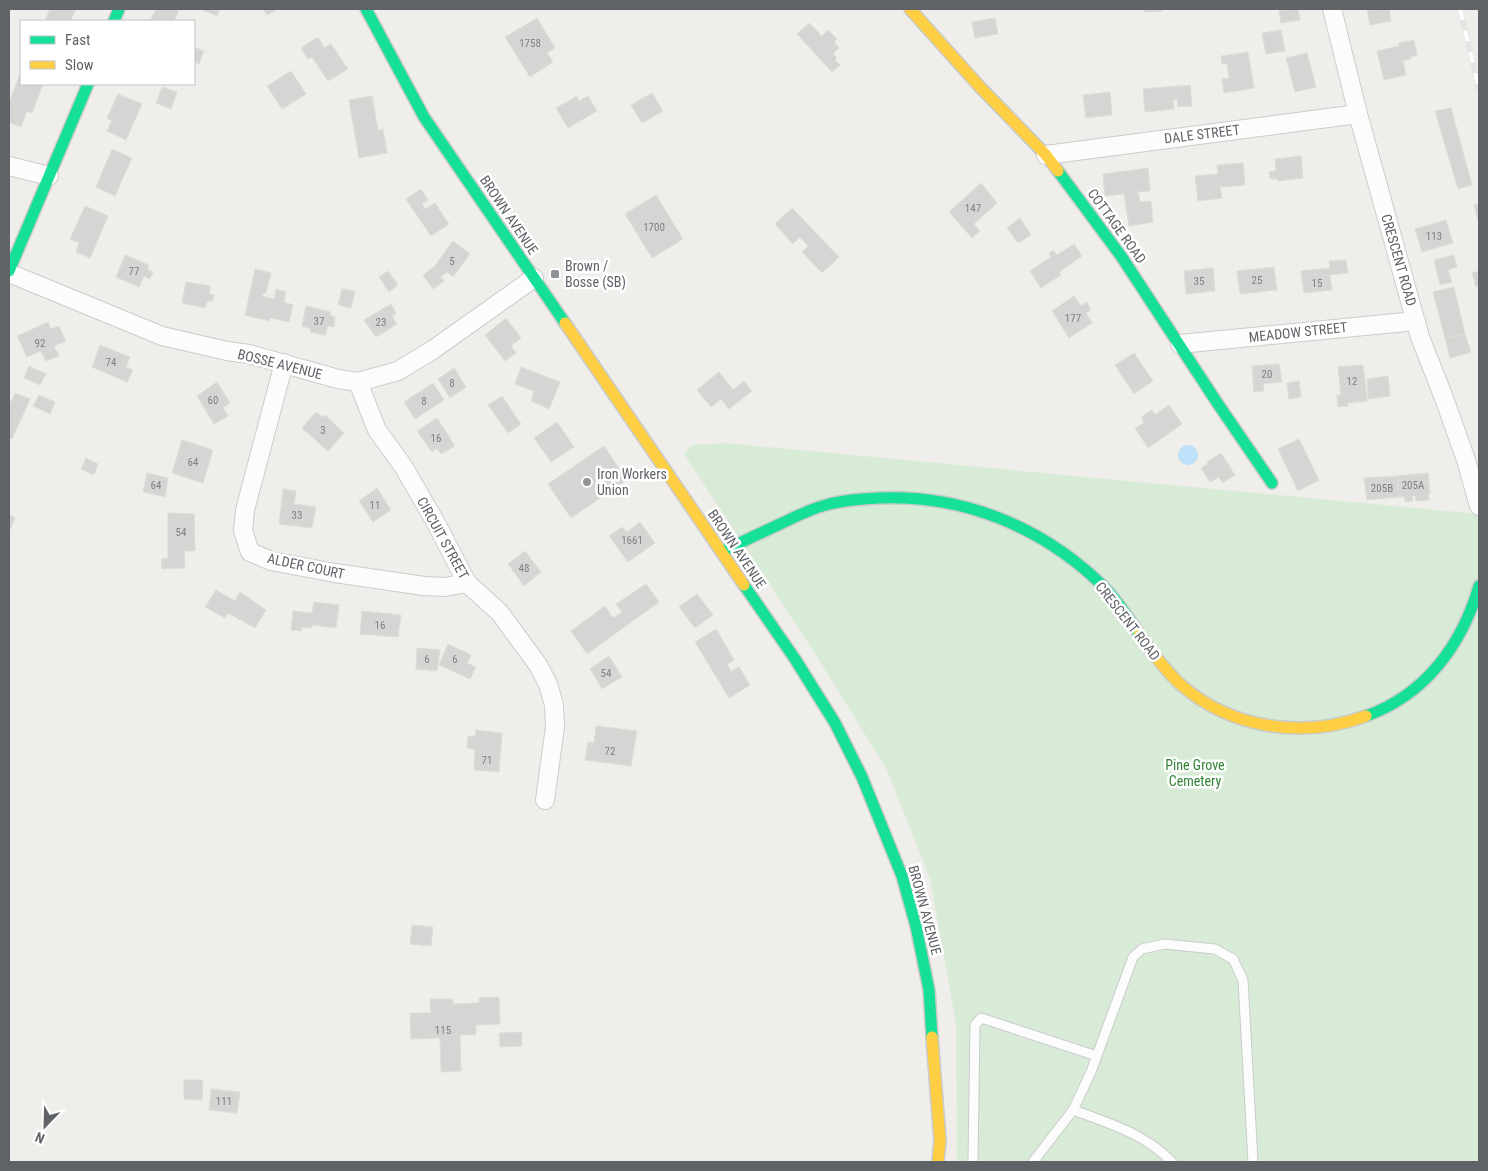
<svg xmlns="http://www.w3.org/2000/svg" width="1488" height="1171" font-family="'Roboto Condensed',sans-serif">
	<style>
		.green { fill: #d8ebd6 }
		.water { fill: #bfe0f9 }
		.building { fill: #d6d5d3; stroke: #deddd9 }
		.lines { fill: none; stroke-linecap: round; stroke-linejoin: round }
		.lane-casing { stroke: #cbcccc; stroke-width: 11 }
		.street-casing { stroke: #cbcccc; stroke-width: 20 }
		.fast-casing { stroke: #cacacb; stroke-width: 14 }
		.slow-casing { stroke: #cacacb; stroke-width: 14 }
		.lane { stroke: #fdfcfc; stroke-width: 9 }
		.street { stroke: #fdfcfc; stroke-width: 18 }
		.fast { stroke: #16e098; stroke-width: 11 }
		.slow { stroke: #ffcf43; stroke-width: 11 }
		.rail-casing { stroke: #e4e4e4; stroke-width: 5.5 }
		.rail { stroke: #fff; stroke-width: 4; stroke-dasharray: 11; stroke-linecap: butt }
		.poi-dot { fill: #919496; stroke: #fff; stroke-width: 2 }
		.labels { text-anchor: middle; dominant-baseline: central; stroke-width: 5; stroke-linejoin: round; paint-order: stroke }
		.number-label { font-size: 11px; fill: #7e8184 }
		.street-label { font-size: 14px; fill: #5f6368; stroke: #fff }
		.poi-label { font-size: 14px; fill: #5f6368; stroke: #fff; text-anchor: start }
		.park-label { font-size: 14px; fill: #348238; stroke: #fff }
	</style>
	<rect width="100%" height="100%" fill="#efeeea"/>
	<path class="green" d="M725 443 1479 514V1162H957L956 1023 930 879 887 770 816 655 684 454 692 445Z"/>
	<path class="water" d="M1178 455a10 10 0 1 1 20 0a10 10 0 1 1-20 0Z"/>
	<path class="building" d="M50 9H76L70 21H45Z
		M156 9H176L179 10 174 21H150Z
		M200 9H220L217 16Z
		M263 9H278L267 15Z
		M1143 9H1162V11L1144 12Z
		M1290 9H1298L1300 20 1281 23 1279 11Z
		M1367 9H1389L1391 21 1370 25Z
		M537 18 555 48 547 53 553 62 530 77 505 37Z
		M995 18 998 34 975 38 972 22Z
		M809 23 822 36 828 30 837 39 834 42 839 48 833 54 837 58 835 60 840 65 832 72 797 34Z
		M1281 30 1285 51 1266 54 1262 33Z
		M318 37 324 48 331 44 348 69 328 81 312 57 308 59 301 48Z
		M1414 40 1417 55 1410 57 1411 59 1403 61 1406 75 1384 80 1377 51 1399 46V43Z
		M194 47 204 51 199 64 194 61Z
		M1248 52 1254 88 1224 93 1222 79 1229 78 1227 63 1222 64 1221 56Z
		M1307 53 1316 87 1295 92 1286 58Z
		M21 71V84H43L32 113 27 111 21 127 9 122V103Z
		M291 71 306 94 282 109 267 86Z
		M1190 85 1192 106 1178 107 1177 99 1173 100 1174 109 1145 112 1143 89Z
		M162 87 177 92 171 109 156 103Z
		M1110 92 1112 115 1086 118 1083 95Z
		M652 93 663 111 642 123 631 105Z
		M118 94 142 104 126 140 107 131 112 121 107 118Z
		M372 96 378 130 383 129 387 153 359 158 349 100Z
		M577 96 579 101 588 96 597 111 568 128 556 108Z
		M1451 108 1472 185 1458 189 1435 111Z
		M112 149 132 158 115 196 96 187Z
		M1301 156 1303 178 1278 181 1277 179H1270L1269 172 1276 171 1275 159Z
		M1243 163 1245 185 1220 187 1222 198 1198 201 1195 176 1218 174 1217 165Z
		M1148 168 1150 191 1138 192 1140 202 1151 201 1153 222 1129 226 1124 194 1105 196 1103 174Z
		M981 183 997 203 974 224 980 231 972 238 949 212Z
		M421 189 428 200 422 204 425 209 435 203 449 224 431 236 406 199Z
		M656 195 683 239 652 258 625 214Z
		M1479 204V224L1474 205Z
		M85 206 108 216 90 258 76 252 79 243 70 239Z
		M792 208 839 257 822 273 802 252 808 246 800 237 793 244 775 224Z
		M1020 218 1031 235 1018 243 1007 228Z
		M1446 220 1453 243 1422 252 1415 229Z
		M453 241 470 254 453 277 447 272 441 277 444 281 433 289 423 275 434 267Z
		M1074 244 1082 256 1059 272 1061 275 1041 288 1030 271 1051 257 1049 253 1053 250 1057 255Z
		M125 255 149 265 147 269 153 272 150 279 144 276 139 287 116 277Z
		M1454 255 1457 267 1448 270 1452 282 1440 285 1434 260Z
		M1346 260 1348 273 1330 275 1332 290 1304 293 1301 271 1330 268 1329 261Z
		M1274 267 1277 290 1240 294 1237 271Z
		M1213 268 1215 291 1186 294 1184 271Z
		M255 269 271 273 266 293H263L262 296 274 299 276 289 286 292 284 302 293 305 289 322 270 318 269 321 245 315Z
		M388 271 398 285 389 292 379 277Z
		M1479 271V286L1476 287 1472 273Z
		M186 282 210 286 209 294 214 295 213 301H207L205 308 182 303Z
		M1454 287 1465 334 1445 338 1433 292Z
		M342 289 355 291 351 308 338 305Z
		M1074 296 1081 306 1087 302 1091 310 1086 313 1092 323 1069 338 1052 311Z
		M391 304 396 313 392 316 397 324 376 337 364 320Z
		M306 306 331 312 330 315 335 317 334 327 328 326 325 335 310 332 311 329 302 326Z
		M506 318 521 338 511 346 516 353 505 361 485 335Z
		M48 322 51 329 59 326 66 341 54 346 59 356 46 361 41 351 27 357 17 336Z
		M1465 334 1471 352 1450 358 1445 338Z
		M100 345 130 357 126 367 133 370 127 382 92 367Z
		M1134 353 1153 381 1134 394 1115 365Z
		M1279 364 1282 382 1263 384 1264 391 1254 392 1252 366Z
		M1363 365 1367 401 1348 403V406L1338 407 1337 395H1341L1338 367Z
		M29 366 46 374 40 385 24 378Z
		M521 367 560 382 549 409 531 401 534 391 515 384Z
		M454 368 466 387 450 398 438 379Z
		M719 372 733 390 744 381 752 391 729 409 721 399 711 407 697 390Z
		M1388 376 1390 396 1368 399 1367 379Z
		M1299 381 1301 397 1289 399 1287 383Z
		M217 382 230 403 223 408 228 416 214 424 197 396Z
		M433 383 444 400 415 419 404 402Z
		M15 393 30 399 12 439 9 438V401L11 402Z
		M39 395 55 402 50 414 33 406Z
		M502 396 521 424 508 433 488 405Z
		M1169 405 1182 424 1148 448 1135 428 1144 423 1141 417 1152 410 1155 415Z
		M316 412 322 417 325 415 344 433 328 451 302 428Z
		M437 418 455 446 441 454 437 448 432 452 417 431Z
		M557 422 574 447 551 462 534 438Z
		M1299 439 1319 480 1298 491 1278 449Z
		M182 440 213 450 203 483 172 473Z
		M604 446 627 480 571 518 548 484Z
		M1221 453 1235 475 1222 483 1219 477 1210 482 1201 468 1208 464 1207 462Z
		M86 458 98 464 94 475 81 469Z
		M147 473 168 478 165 497 143 492Z
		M1428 473 1430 494H1428L1429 500 1416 501 1415 496H1412L1413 501 1405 502V497H1399L1397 476Z
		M1397 476 1399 497 1367 500 1364 478Z
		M377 488 391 510 373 522 359 501Z
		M283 489 296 491 294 504 316 507 312 528 279 524Z
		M168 513 194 514 195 551H184L185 568 162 569 161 559 168 558Z
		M9 515 15 518 9 532Z
		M640 522 655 543 628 562 609 536 622 527 627 532Z
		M525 551 541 572 524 586 508 564Z
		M646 584 659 602 587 654 571 631 605 606 613 618 622 612 616 604Z
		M216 590 235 601 240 592 266 610 255 628 228 613 225 618 205 607Z
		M697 594 713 615 695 628 679 607Z
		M314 602 339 605 336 628 312 625 311 628 302 627 301 631 291 630 293 611 312 613Z
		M362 611 401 615 398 637 360 634Z
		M716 629 734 660 727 664 731 671 739 667 750 685 729 698 695 642Z
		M448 644 471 655 467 663 476 667 470 679 439 665Z
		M417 648 440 650 437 671 416 669Z
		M609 656 622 677 602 689 590 669Z
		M596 726 637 731 631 766 585 760 588 742 594 743Z
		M476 730 502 733 499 772 474 770 475 749 467 748 468 736H475Z
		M412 925 433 927 431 946 410 944Z
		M499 997 500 1024 476 1025V1035H460L461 1071 441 1072 440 1038 411 1039 410 1013H431L430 999H453V1004L479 1003V998Z
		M522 1032V1046L500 1047 499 1033Z
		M184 1080H203L202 1100 184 1099Z
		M211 1089 240 1092 237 1113 209 1110Z"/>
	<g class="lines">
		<g class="lane-casing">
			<path id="lane" d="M1073 1110C1109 1123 1145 1134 1172 1162
				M973 1162 975 1025 981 1018 1097 1056
				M1033 1162 1073 1110 1091 1072 1133 957 1142 949 1164 944 1215 949 1233 959 1243 980 1253 1162"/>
		</g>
		<g class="street-casing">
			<path id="street" d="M1332 9 1358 114 1420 337 1444 398 1466 460 1479 506
				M1046 155 1358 114
				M9 166 49 176
				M9 273 162 336 227 351 249 354 338 379 358 382 398 371 434 349 534 278
				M1180 344 1416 321
				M284 363 245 510 243 531 250 552 271 561 335 573 424 586 445 587 467 583
				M358 382 377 430 403 466 436 523 467 583 500 613 538 665 548 684 554 705 555 727 545 800"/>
		</g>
		<g class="fast-casing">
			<path id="fast" d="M366 9 424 117 565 323
				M114 21 119 9
				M1058 171 1121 256 1218 404 1272 483
				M9 271 88 84
				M722 552C741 542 761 533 780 524 795 517 810 509 826 505 843 500 861 499 879 498 964 494 1045 528 1105 588 1118 602 1129 618 1139 634
				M744 585 795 659 835 723 862 777 902 876 916 926 929 990 932 1037
				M1366 716C1425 695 1462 645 1479 586"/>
		</g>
		<g class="slow-casing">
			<path id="slow" d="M910 9 980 87 1046 155 1058 171
				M565 323 744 585
				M1139 634C1151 651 1164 669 1180 684 1231 729 1303 739 1366 716
				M932 1037 940 1140 938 1162"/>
		</g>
		<use href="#lane" class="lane"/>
		<use href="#street" class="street"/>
		<use href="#fast" class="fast"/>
		<use href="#slow" class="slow"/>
		<g class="rail-casing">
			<path id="rail" d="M1460 9 1479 89"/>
		</g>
		<use href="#rail" class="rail"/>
	</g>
	<g class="poi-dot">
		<rect x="550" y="269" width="10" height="10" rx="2.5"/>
		<circle cx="587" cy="482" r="5"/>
	</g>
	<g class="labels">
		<g class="number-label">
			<text x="530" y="43">1758</text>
			<text x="973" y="208">147</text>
			<text x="654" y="227">1700</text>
			<text x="1434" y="236">113</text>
			<text x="452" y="261">5</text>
			<text x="134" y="271">77</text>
			<text x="1257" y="280">25</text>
			<text x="1199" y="281">35</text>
			<text x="1317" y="283">15</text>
			<text x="1073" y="318">177</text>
			<text x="319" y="321">37</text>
			<text x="381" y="322">23</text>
			<text x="40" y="343">92</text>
			<text x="111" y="362">74</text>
			<text x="1267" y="374">20</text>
			<text x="1352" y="381">12</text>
			<text x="452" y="383">8</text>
			<text x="213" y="400">60</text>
			<text x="424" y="401">8</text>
			<text x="323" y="430">3</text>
			<text x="436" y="438">16</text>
			<text x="193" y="462">64</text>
			<text x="156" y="485">64</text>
			<text x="1413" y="485">205A</text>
			<text x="1382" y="488">205B</text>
			<text x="375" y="505">11</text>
			<text x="297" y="515">33</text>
			<text x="181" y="532">54</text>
			<text x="632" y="540">1661</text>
			<text x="524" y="568">48</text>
			<text x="380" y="625">16</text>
			<text x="427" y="659">6</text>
			<text x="455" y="659">6</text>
			<text x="606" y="673">54</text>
			<text x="610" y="751">72</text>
			<text x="487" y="760">71</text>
			<text x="443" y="1030">115</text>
			<text x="224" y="1101">111</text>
		</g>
		<g class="street-label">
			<text transform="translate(1202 134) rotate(-7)">DALE STREET</text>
			<text transform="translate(509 215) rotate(56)">BROWN AVENUE</text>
			<text transform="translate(1117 226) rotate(54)">COTTAGE ROAD</text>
			<text transform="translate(1399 260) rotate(74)">CRESCENT ROAD</text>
			<text transform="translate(1298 332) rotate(-6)">MEADOW STREET</text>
			<text transform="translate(280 364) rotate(14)">BOSSE AVENUE</text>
			<text transform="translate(443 538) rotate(61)">CIRCUIT STREET</text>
			<text transform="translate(737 549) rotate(56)">BROWN AVENUE</text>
			<text transform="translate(306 566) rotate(12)">ALDER COURT</text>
			<text transform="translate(1128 621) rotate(52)">CRESCENT ROAD</text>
			<text transform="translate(925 910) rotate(75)">BROWN AVENUE</text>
		</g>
		<g class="poi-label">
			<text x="565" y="266">Brown /<tspan x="565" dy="16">Bosse (SB)</tspan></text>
			<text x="597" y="474">Iron Workers<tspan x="597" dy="16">Union</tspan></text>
		</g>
		<g class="park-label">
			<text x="1195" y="765">Pine Grove<tspan x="1195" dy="16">Cemetery</tspan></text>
		</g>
	</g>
	<rect width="1488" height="1171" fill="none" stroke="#5f6368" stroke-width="20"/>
	<rect x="20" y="20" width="175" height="65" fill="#ffffff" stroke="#bfc1c3"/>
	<rect x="30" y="36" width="25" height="8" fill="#16e098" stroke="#bfc1c3"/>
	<text x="65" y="45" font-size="15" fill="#5f6368">Fast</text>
	<rect x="30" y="61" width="25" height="8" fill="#ffcf43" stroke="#bfc1c3"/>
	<text x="65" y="70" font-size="15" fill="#5f6368">Slow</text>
	<g transform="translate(45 1126) rotate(203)" stroke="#ffffff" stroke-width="4" paint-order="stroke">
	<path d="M0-4L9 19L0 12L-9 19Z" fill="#5f6368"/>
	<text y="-8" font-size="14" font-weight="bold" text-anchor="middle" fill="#5f6368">N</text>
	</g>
</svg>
